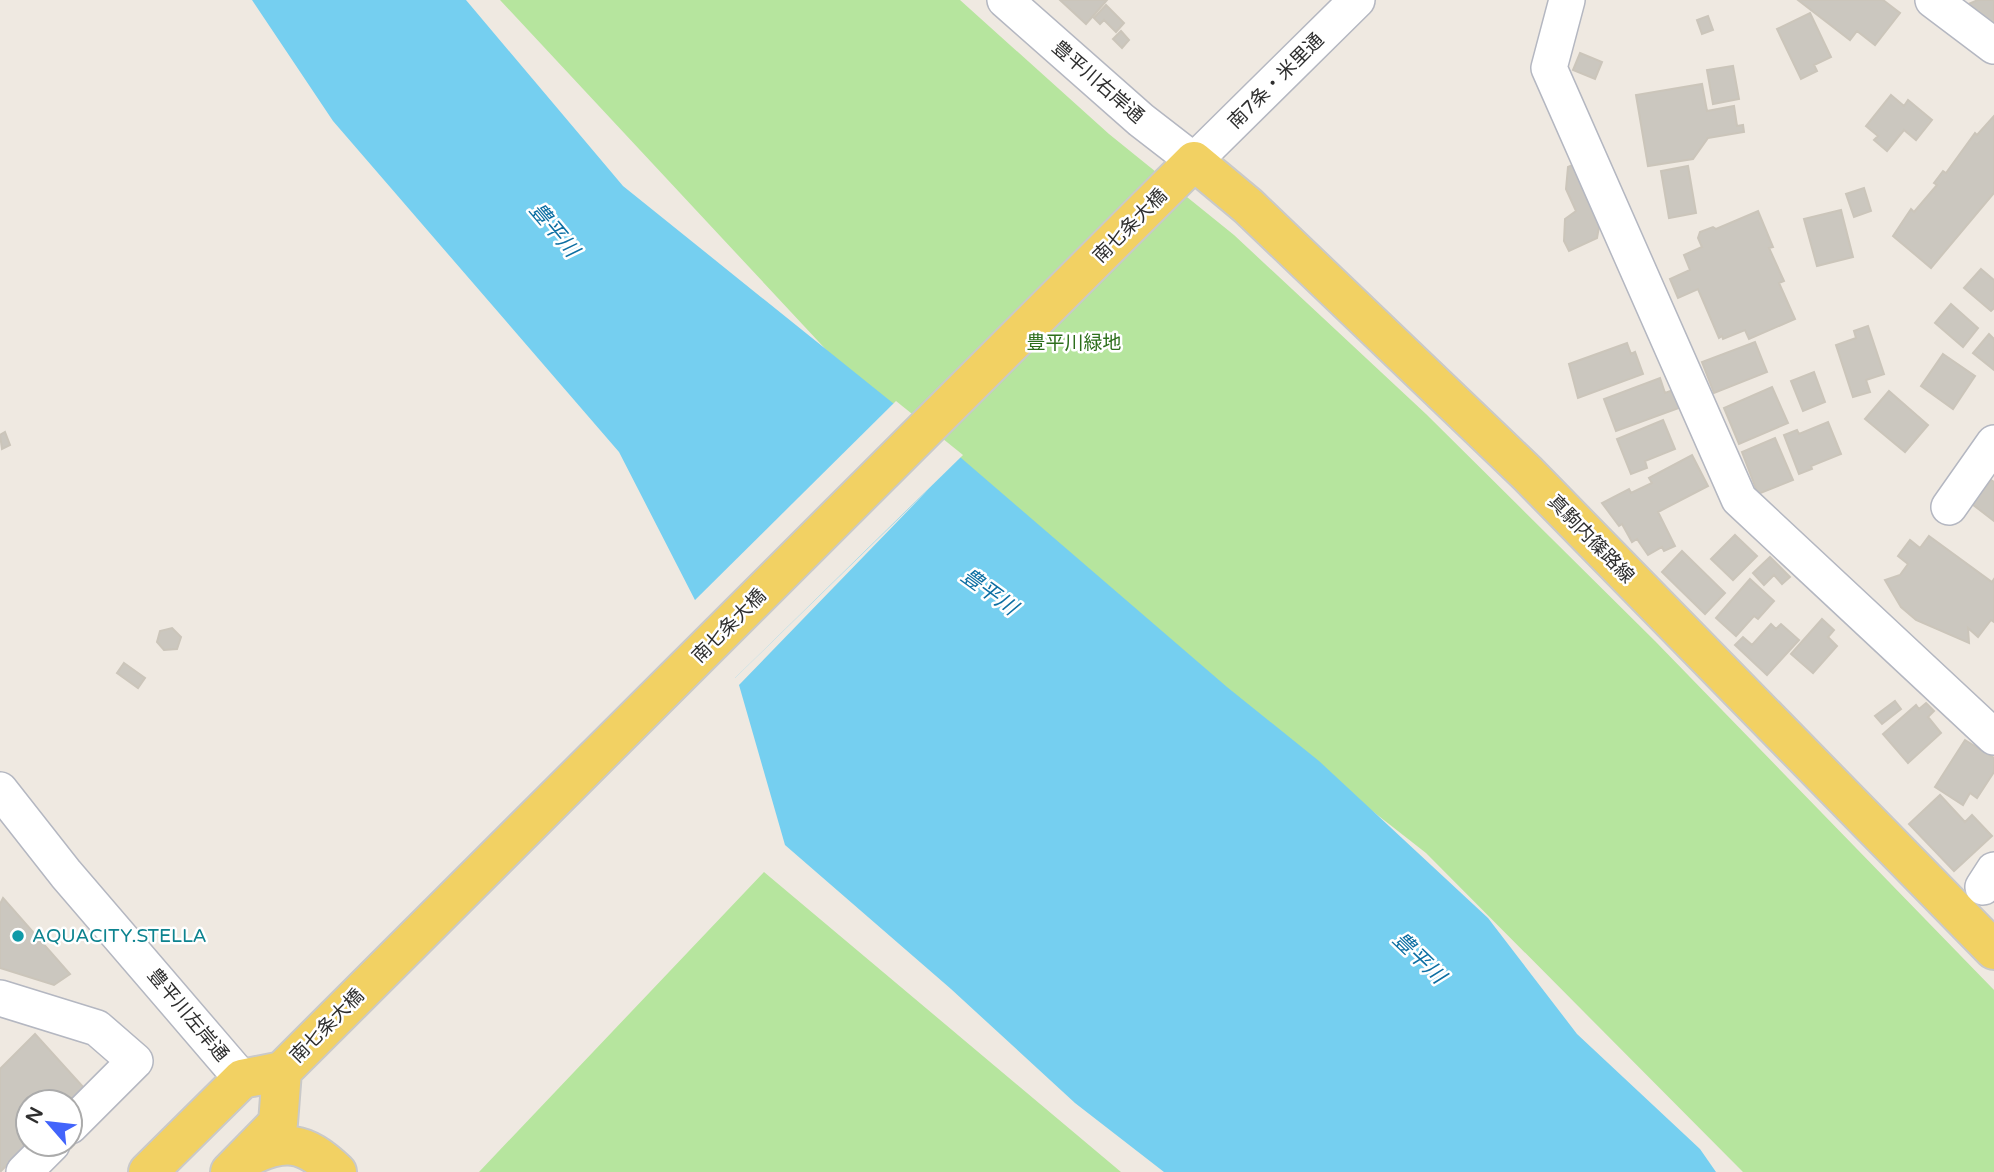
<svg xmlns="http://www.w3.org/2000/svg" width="1994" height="1172" font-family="'Varela Round','Noto Sans JP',sans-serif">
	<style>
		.green { fill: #b6e59e }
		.water { fill: #75cff0 }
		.pier { fill: #efe9e1 }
		.building { fill: #cbc7bf; stroke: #cbc5ba; stroke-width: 2 }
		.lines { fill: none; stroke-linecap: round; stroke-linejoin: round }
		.minor-casing { stroke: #b4b7c1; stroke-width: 38 }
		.major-casing { stroke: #c9c9c9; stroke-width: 42 }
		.minor { stroke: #fff; stroke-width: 35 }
		.major { stroke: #f2d163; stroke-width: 38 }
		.culture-dot { fill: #0f9aa8; stroke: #fff; stroke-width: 2.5 }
		.labels { text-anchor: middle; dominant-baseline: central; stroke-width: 5; stroke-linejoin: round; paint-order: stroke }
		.street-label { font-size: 19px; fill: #2e2e2e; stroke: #fff }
		.park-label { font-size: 19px; fill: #2c6e1b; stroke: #fff }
		.culture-label { font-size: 19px; fill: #0d838f; stroke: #fff; text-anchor: start }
		.water-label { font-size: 21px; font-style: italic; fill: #0d6fa3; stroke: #fff }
	</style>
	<rect width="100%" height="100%" fill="#efe9e1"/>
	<path class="green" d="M500 0H960L1109 134 1234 235 1426 414 1655 641 1994 990V1172H1743L1426 853 943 475Z
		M764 872 1121 1172H479Z"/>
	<path class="water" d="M252 0H466L623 186 960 457 1227 687 1319 761 1488 918 1577 1034 1700 1149 1716 1172H1164L1075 1103 951 989 785 845 739 685 928 490 735 678 619 452 333 121Z"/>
	<path class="pier" d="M896 401 963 455 732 681 692 603Z"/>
	<path class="building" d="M1060 0H1107L1086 24Z
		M1798 0H1883L1900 13 1875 45 1857 31 1850 40Z
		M1978 0H1994V26L1966 5Z
		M1106 5 1124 23 1116 32 1104 20 1100 24 1094 18Z
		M1810 13 1831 57 1814 65 1817 71 1801 79 1777 29Z
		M1708 16 1713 30 1702 34 1697 20Z
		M1121 31 1129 40 1122 48 1113 39Z
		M1580 53 1602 62 1595 79 1573 70Z
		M1733 66 1739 99 1713 104 1707 70Z
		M1702 84 1707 111 1734 106 1737 126 1743 125 1744 132 1708 138 1693 159 1648 166 1636 95Z
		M1891 95 1904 106 1908 100 1932 120 1916 140 1904 130 1887 151 1874 140 1878 136 1866 126Z
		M1994 116V193L1931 268 1893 236 1911 209 1914 212 1937 185 1934 183 1943 171 1946 173 1975 133 1977 135Z
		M1575 164 1600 221 1597 238 1569 251 1564 241 1565 219 1576 211 1566 189 1568 167Z
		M1688 166 1696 213 1669 218 1661 171Z
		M1864 188 1871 211 1854 217 1846 194Z
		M1841 210 1853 257 1817 266 1804 219Z
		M1758 211 1773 247 1769 248 1784 281 1779 283 1795 319 1749 339 1745 330 1723 339 1722 336 1719 338 1698 289 1678 298 1670 279 1690 270 1684 255 1702 247 1698 238 1700 232 1713 227 1716 229Z
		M1981 269 1994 280V308L1991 311 1964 288Z
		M1951 304 1978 328 1963 347 1935 323Z
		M1868 326 1884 374 1866 380 1870 392 1853 397 1836 345 1856 338 1854 331Z
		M1989 334 1994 339V370L1973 353Z
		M1755 342 1767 372 1714 393 1702 362Z
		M1627 343 1631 354 1635 352 1643 374 1578 398 1569 364Z
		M1943 354 1975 376 1953 409 1921 386Z
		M1814 372 1825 402 1803 411 1791 381Z
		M1660 378 1665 393 1673 390 1679 408 1616 431 1604 399Z
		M1772 387 1788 423 1739 444 1724 408Z
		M1889 391 1928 425 1905 452 1865 419Z
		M1663 420 1675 449 1645 461 1647 468 1631 474 1617 439Z
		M1828 422 1841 454 1811 466 1812 469 1799 474 1784 435 1797 430 1799 434Z
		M5 432 10 445 2 449 0 435Z
		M1775 438 1793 480 1758 494 1742 452Z
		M1692 455 1708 486 1658 512 1675 546 1664 551 1662 547 1648 555 1637 539 1632 542 1622 524 1619 526 1602 503 1629 489 1631 493 1652 483 1649 478Z
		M1991 480 1994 482V521L1972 504Z
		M1735 535 1757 556 1733 580 1711 559Z
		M1929 536 1992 582 1994 579V622L1991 620 1978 637 1968 628 1969 643 1916 620 1901 607 1885 580 1900 575 1908 564 1898 556 1910 540 1920 548Z
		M1682 551 1725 593 1705 614 1662 572Z
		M1770 557 1790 577 1782 584 1774 575 1764 585 1753 573Z
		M1750 579 1774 601 1758 619 1754 616 1736 636 1716 618Z
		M1822 619 1834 630 1828 637 1837 646 1813 673 1791 654Z
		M1771 624 1776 629 1781 624 1799 640 1767 675 1735 645 1743 637 1752 645Z
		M172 628 181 637 177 649 164 650 157 642 160 631Z
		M124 663 145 678 138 688 117 673Z
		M1895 701 1901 709 1882 724 1875 716Z
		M1926 703 1934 711 1928 717 1941 733 1908 763 1883 734 1916 705 1919 709Z
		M1965 740 1994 758V772L1977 798 1970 793 1963 805 1935 787Z
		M1940 795 1965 822 1972 815 1992 836 1954 871 1909 824Z
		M3 898 70 974 54 985 0 968V904Z
		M35 1034 84 1088 70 1102H28V1144L0 1172V1069Z"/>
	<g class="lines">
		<g class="minor-casing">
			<path id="minor" d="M1005 0 1141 120 1194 161 1357 0
				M1567 0 1549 68 1739 499 1994 737
				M1933 0 1994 46
				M1949 507 1994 443
				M0 790 66 874 242 1079
				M1983 887 1994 870
				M0 998 97 1028 135 1061 70 1126
				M24 1172 52 1144"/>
		</g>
		<g class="major-casing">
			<path id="major" d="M282 1071 1194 161 1248 206 1527 473 1994 950
				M244 1159C285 1138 304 1141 337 1172
				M148 1172 242 1079 282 1071
				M230 1172 278 1123 282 1071"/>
		</g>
		<use href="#minor" class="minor"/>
		<use href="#major" class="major"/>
	</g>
	<circle class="culture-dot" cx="18" cy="936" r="7"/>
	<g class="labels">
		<g class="street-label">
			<text transform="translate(1276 81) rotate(-45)">南7条・米里通</text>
			<text transform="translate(1098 82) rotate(41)">豊平川右岸通</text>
			<text transform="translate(1130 226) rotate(-45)">南七条大橋</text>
			<text transform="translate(1591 539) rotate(46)">真駒内篠路線</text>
			<text transform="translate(729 626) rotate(-45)">南七条大橋</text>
			<text transform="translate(188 1015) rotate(50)">豊平川左岸通</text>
			<text transform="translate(327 1026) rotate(-45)">南七条大橋</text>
		</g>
		<g class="park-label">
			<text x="1074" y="343">豊平川緑地</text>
		</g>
		<g class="culture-label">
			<text x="32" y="936">AQUACITY.STELLA</text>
		</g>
		<g class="water-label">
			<text transform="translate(554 230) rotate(50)">豊平川</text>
			<text transform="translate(989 592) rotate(36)">豊平川</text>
			<text transform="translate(1419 958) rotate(44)">豊平川</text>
		</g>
	</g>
	<g transform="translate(49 1123) rotate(298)"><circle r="33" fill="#ffffff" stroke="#ababab" stroke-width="2"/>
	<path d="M0-5L12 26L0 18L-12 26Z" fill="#4264fb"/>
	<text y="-10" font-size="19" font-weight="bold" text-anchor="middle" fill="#2e2e2e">N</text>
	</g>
</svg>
